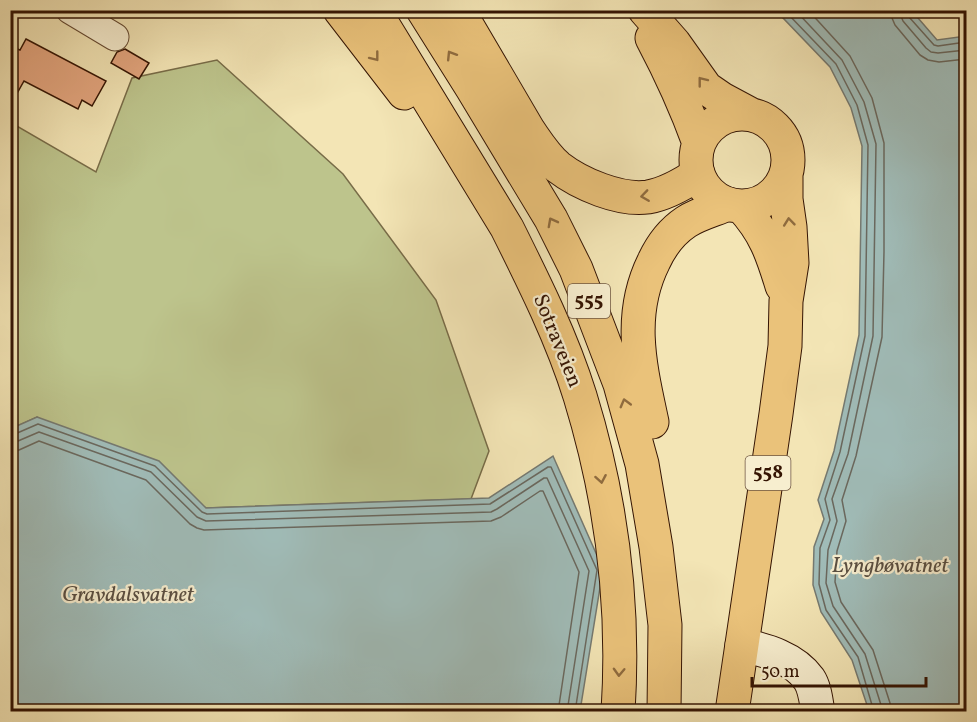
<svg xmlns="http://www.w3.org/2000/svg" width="977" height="722" font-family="Vollkorn,serif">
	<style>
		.green { fill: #bdc48c; stroke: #786c48; stroke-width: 1.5 }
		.water { fill: #a0bcb8; stroke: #757970; stroke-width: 1.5 }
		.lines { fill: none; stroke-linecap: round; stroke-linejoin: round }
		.shore { stroke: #6a685e; stroke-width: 1.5 }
		.building { fill: #e4a67f; stroke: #341403; stroke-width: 1.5 }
		.street-casing { stroke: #644830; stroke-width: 29 }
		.secondary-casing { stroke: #341403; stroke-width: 35 }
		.primary-casing { stroke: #341403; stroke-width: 35 }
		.highway-casing { stroke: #341403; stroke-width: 35 }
		.street { stroke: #f7eecf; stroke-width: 27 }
		.secondary { stroke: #f7eecf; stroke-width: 33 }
		.primary { stroke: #eac27a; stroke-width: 33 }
		.highway { stroke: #eac27a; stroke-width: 33 }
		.oneway { stroke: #8f6b3e }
		.labels { text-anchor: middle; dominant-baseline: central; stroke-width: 4.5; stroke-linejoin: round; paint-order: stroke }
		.shield { fill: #f7eecf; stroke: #6e5540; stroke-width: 1.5 }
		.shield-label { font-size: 20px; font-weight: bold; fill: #341403 }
		.street-label { font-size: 21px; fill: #341403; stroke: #f7eecf }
		.water-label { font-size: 22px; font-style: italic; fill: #5a4f42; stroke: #f7eecf }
	</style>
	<rect width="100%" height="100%" fill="#f3e5b5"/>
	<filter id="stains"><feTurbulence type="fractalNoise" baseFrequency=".00333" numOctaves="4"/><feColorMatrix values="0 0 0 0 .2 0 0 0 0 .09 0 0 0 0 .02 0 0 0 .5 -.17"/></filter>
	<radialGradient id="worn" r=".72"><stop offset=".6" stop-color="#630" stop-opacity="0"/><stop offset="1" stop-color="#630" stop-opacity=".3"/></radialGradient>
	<path class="green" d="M217 60 343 174 436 300 489 451 471 499 206 508 37 417 11 429 10 122 96 172 132 78Z"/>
	<path class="water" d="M764 11H912L937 40 966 36V711H869L852 660 821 612 813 585 814 547 824 519 818 500 834 451 859 335 862 146 851 108 830 67 782 17Z
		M37 417 159 461 206 508 489 498 553 456 603 569 580 711H11L10 429Z"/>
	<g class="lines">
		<path class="shore" d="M783 10 787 13 836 64 857 105 868 145 865 336 840 452 825 499 830 520 820 548 819 584 826 610 858 657 874 712
			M795 10 842 60 864 102 876 144 873 336 848 454 832 499 837 521 828 550 826 583 833 606 865 654 881 705 882 712
			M808 10 850 56 872 98 884 143V252L882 337 856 456 842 500 846 521 837 551 835 582 841 602 873 650 890 703 891 712
			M891 10 892 18 895 25 920 55 928 60 939 62 966 59
			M900 10 901 16 903 21 926 48 931 52 938 53 966 50
			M908 10 909 17 934 45 938 46 966 42
			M10 434H15L38 424 155 466 202 512 207 514 490 504 548 467H551L597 570 575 712
			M10 442 18 441 39 432 151 472 197 517 206 521 491 512 497 509 544 478H547L589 571 567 712
			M10 451 19 450 39 441 146 480 190 524 197 528 204 530 491 521 501 517 540 491H543L579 572 558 712"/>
	</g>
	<path class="building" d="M26 39 106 81 92 106 82 100 78 109 24 81 10 106V46L20 50Z
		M125 49 149 63 139 79 111 63 117 52Z"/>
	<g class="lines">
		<g class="street-casing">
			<path id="street" d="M70 10 115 37"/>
		</g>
		<g class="secondary-casing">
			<path id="secondary" d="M742 645C766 650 794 658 809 679 815 688 816 701 818 712"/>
		</g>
		<g class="primary-casing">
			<path id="primary" d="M645 10 674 43 706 88 722 99 750 114
				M652 38C670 72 686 107 699 143
				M696 160a46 46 0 1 1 92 0a46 46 0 1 1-92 0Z
				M741 206C765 232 772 253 782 286
				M732 712 776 414 785 346 786 301 792 263 790 227 786 199V175"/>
		</g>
		<g class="highway-casing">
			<path id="highway" d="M340 10 404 93
				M374 10 507 228C534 282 562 338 580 396 611 497 625 605 618 712
				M423 10 472 88 551 219 576 269 620 384 642 464 656 547 665 625 664 712
				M458 10 529 131C538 144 546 157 558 167 580 184 620 201 648 197 666 194 683 184 698 174
				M652 422C640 366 627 315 654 261 661 246 671 232 686 222 698 214 714 210 728 204"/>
		</g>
		<use href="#street" class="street"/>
		<use href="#secondary" class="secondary"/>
		<use href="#primary" class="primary"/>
		<use href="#highway" class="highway"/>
	</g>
	<defs><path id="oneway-chevron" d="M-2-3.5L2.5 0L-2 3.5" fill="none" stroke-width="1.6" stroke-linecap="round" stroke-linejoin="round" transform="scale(1.5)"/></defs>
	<g class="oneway">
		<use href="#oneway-chevron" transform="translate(451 55) rotate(-122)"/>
		<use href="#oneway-chevron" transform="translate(375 57) rotate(52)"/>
		<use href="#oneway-chevron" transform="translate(702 81) rotate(-128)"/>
		<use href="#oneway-chevron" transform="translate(645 196) rotate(172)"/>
		<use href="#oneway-chevron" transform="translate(552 222) rotate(-118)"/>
		<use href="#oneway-chevron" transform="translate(789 222) rotate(-96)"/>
		<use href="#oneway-chevron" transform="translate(625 403) rotate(-105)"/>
		<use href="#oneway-chevron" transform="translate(601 479) rotate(80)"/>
		<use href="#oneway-chevron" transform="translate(619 672) rotate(92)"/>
	</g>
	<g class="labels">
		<g class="shield">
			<rect x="568" y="284" width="42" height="34" rx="4.5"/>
			<rect x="745.5" y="456" width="45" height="34" rx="4.5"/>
		</g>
		<g class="shield-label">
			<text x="589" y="301">555</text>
			<text x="768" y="473">558</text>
		</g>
		<g class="street-label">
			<text transform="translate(557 341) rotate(68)">Sotraveien</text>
		</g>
		<g class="water-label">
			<text x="890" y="566">Lyngbøvatnet</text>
			<text x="128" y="595">Gravdalsvatnet</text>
		</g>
	</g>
	<rect width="977" height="722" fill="none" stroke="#f3e5b5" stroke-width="36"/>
	<rect x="12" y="12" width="953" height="698" fill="none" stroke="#341403" stroke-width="3"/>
	<rect x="18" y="18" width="941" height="686" fill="none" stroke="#341403" stroke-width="1.5"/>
	<path d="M752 677v9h174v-9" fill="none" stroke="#341403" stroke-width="3"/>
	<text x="761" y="677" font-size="18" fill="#341403" stroke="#f7eecf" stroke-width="4.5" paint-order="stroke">50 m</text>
	<rect width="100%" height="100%" filter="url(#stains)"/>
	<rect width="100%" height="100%" fill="url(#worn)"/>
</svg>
